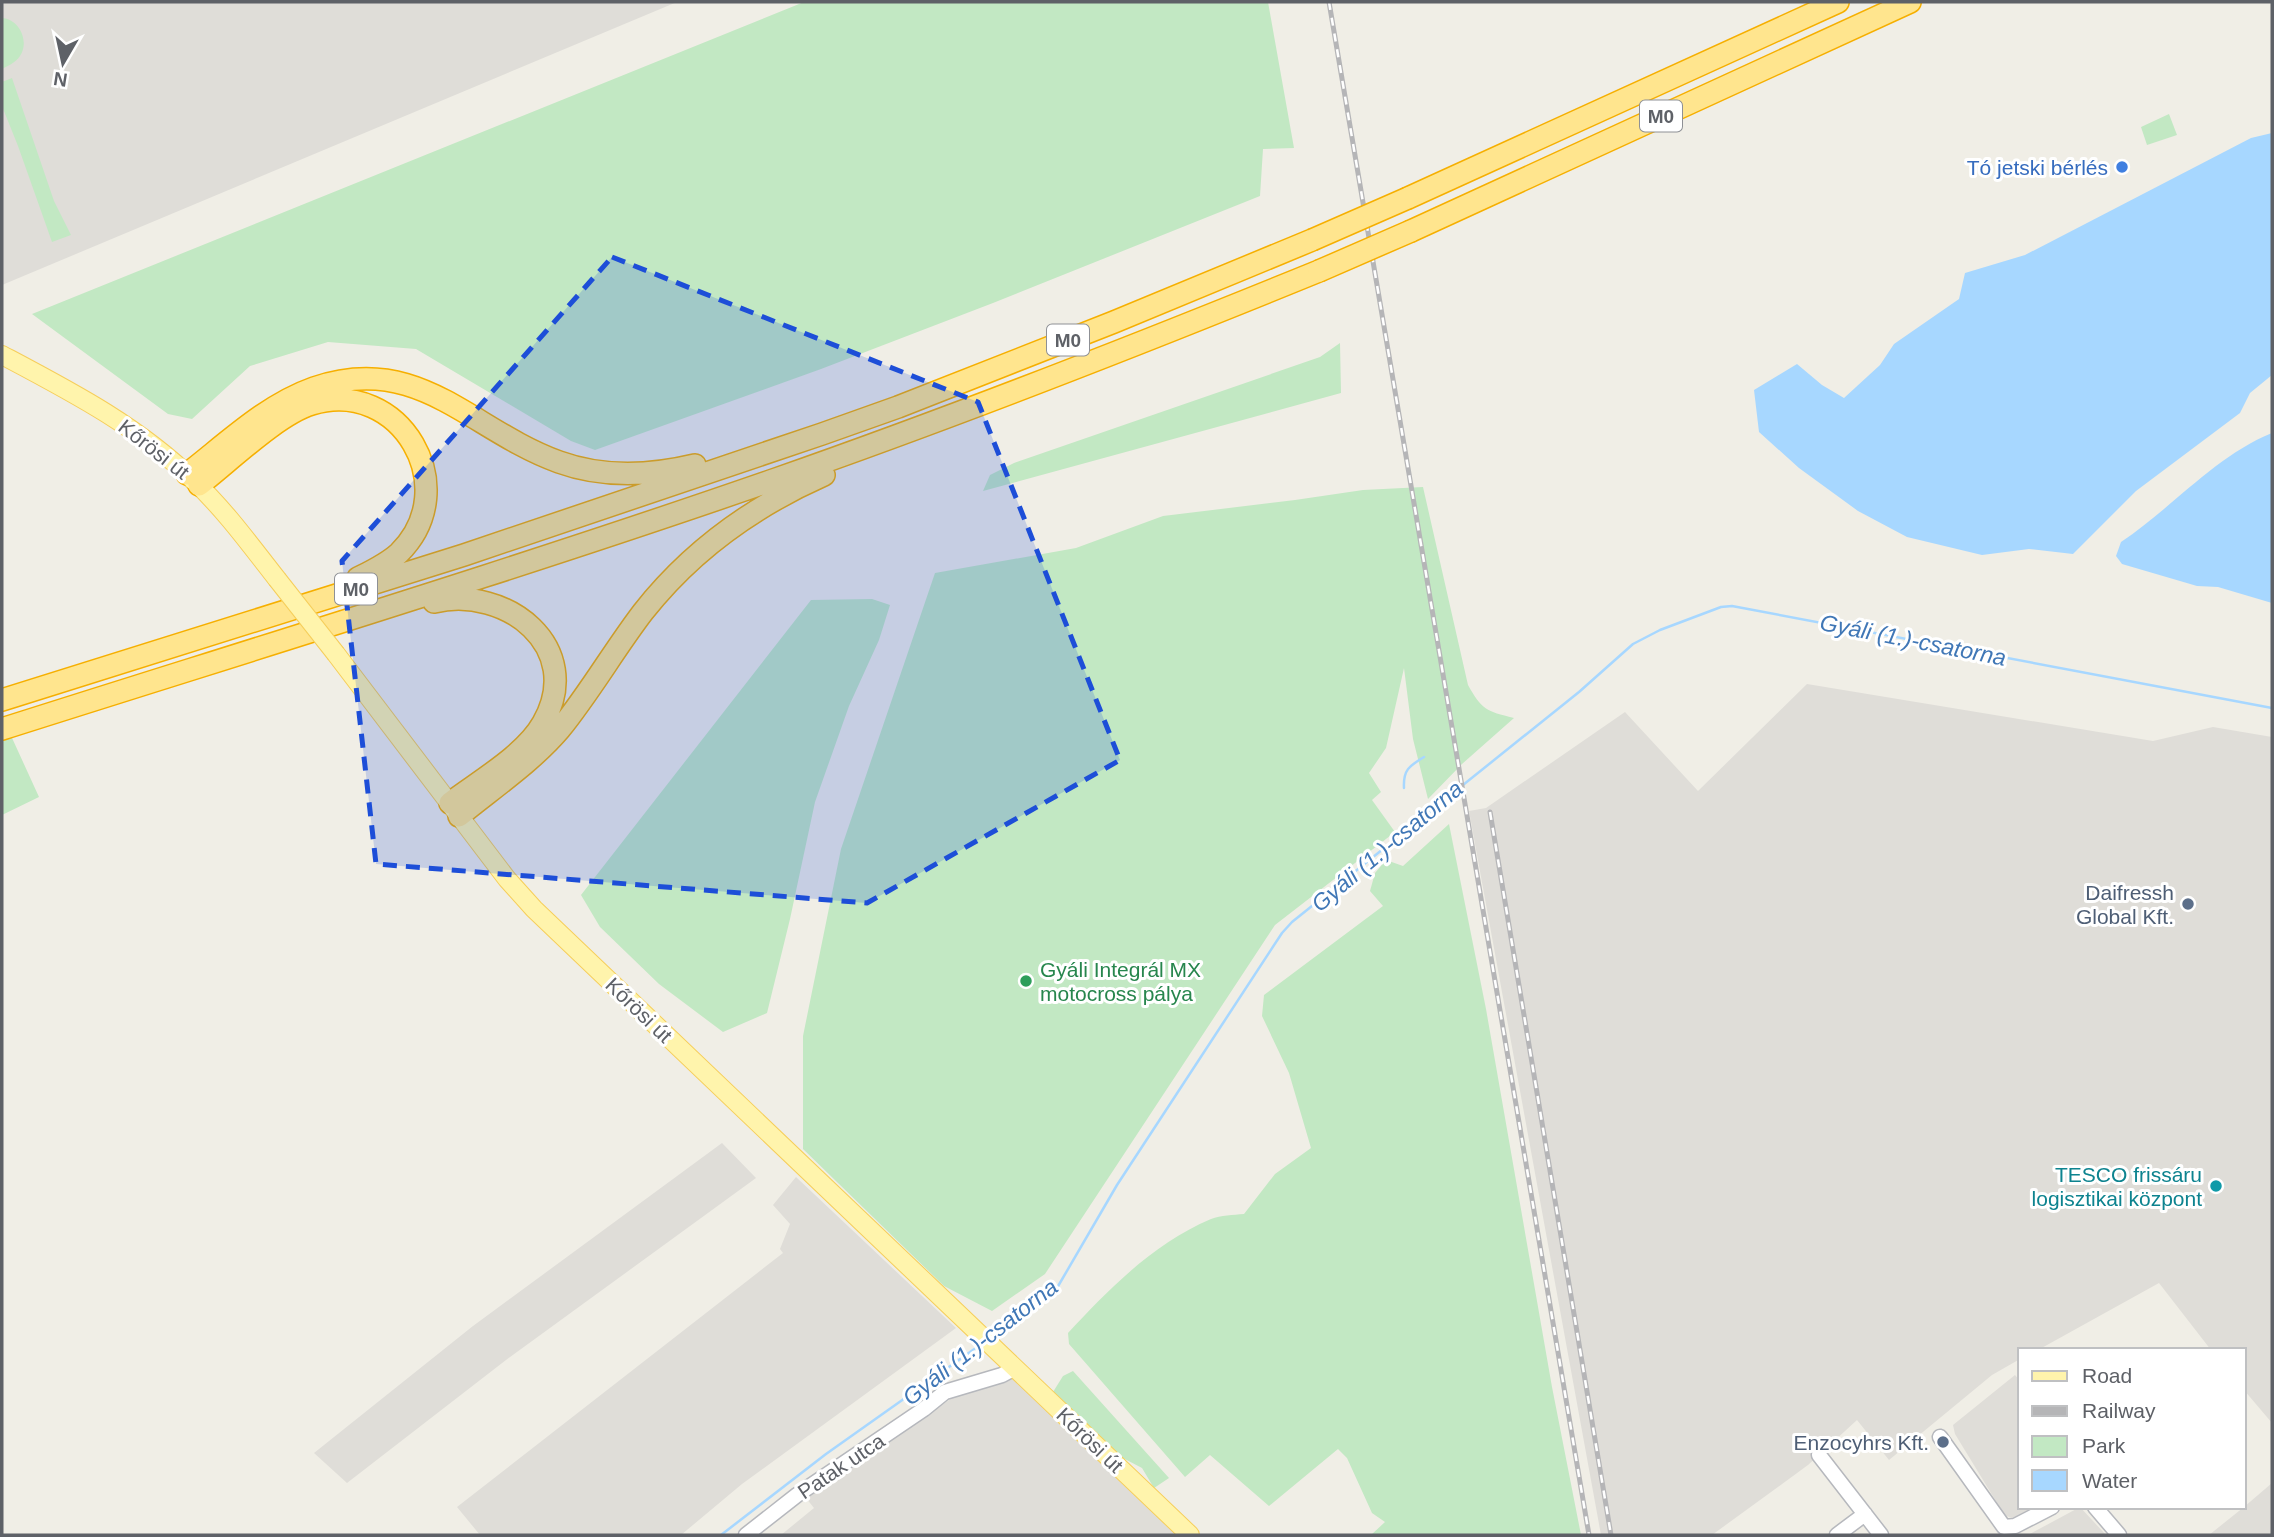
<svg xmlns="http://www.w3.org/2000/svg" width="2274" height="1537" font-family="Helvetica,sans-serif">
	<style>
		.industrial { fill: #dfddd8 }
		.green { fill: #c2e8c3 }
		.water { fill: #a7d7ff }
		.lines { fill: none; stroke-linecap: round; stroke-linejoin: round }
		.stream { stroke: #a7d7ff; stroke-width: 2.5 }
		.minor-casing { stroke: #b6b8bd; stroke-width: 17 }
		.major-casing { stroke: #f6ce5a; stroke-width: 20 }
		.highway-casing { stroke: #f6af00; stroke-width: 24 }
		.minor { stroke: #fff; stroke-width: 14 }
		.major { stroke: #fff4ac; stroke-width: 18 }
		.highway { stroke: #ffe58e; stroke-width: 21 }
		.rail-casing { stroke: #b5b5b7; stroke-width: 5 }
		.rail { stroke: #fff; stroke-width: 2.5; stroke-dasharray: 8; stroke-linecap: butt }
		.major-bridge-casing { stroke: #f6ce5a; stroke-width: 20; stroke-linecap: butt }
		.highway-bridge-casing { stroke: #f6af00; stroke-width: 24; stroke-linecap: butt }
		.major-bridge { stroke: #fff4ac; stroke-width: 18 }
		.highway-bridge { stroke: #ffe58e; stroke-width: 21 }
		.marked { fill: #1d4ed8; fill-opacity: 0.2; stroke: #1d4ed8; stroke-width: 5; stroke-dasharray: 14 9; stroke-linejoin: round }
		.shop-dot { fill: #3f7fe0; stroke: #fff; stroke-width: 2.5 }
		.service-dot { fill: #5c6f8a; stroke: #fff; stroke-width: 2.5 }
		.leisure-dot { fill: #2e9e5b; stroke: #fff; stroke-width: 2.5 }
		.culture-dot { fill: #0f9aa8; stroke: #fff; stroke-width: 2.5 }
		.labels { text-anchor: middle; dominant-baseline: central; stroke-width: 6; stroke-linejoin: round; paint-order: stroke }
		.shield { fill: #fff; stroke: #8e9095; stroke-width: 2 }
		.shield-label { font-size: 19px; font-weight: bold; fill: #5e6167 }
		.shop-label { font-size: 21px; fill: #366cbe; stroke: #fff; text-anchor: end }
		.street-label { font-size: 21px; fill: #5e6167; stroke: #fff }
		.service-label { font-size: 21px; fill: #4e5e75; stroke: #fff; text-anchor: end }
		.leisure-label { font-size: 21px; fill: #27864d; stroke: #fff; text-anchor: start }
		.culture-label { font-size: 21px; fill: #0d838f; stroke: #fff; text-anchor: end }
		.water-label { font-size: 23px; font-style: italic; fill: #4077b6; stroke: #fff }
	</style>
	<rect width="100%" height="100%" fill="#f0eee6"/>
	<path class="industrial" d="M2 2H677L2 285Z
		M1807 684 2153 741 2213 727 2272 737V1423L2244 1390V1350H2211L2159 1283 2038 1350H2020V1359L1992 1375 1889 1460 1857 1420 1808 1465 1712 1535H1601L1469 811 1486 808 1625 712 1698 791Z
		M722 1143 756 1178 506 1360 347 1483 314 1453 473 1326Z
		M796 1177 956 1328 742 1484 681 1535H480L457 1507 783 1253 780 1249 790 1224 773 1205Z
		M2015 1375 2020 1381V1507H2036L2015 1518 2005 1516 1955 1434 1953 1425Z
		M1013 1378 1179 1535H781L814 1508 806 1498 955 1396Z
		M2272 1483V1535H2209L2244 1507Z
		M2080 1507 2106 1535H2028Z"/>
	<path class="green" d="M804 2H1268L1294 148 1263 149 1260 196 993 303 821 369 595 450 571 441 416 349 328 342 250 366 192 419 168 414 32 314Z
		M2 18C19 19 30 41 20 56 16 62 8 66 2 69Z
		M12 78 54 201 71 235 52 242 18 146 2 106V82Z
		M2169 114 2177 135 2147 145 2141 127Z
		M1340 343 1341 393 983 491 990 475 1014 463 1320 357Z
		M1423 487 1468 685C1482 710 1486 711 1514 718L1462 764 1428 799 1413 739 1404 668 1386 748 1369 773 1381 792 1372 800 1395 832 1275 925 1045 1274 992 1311 944 1286 803 1149V1036L841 849 935 573 1076 548 1163 516 1295 500 1363 490Z
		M872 599 890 605 879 640 849 706 815 802 790 919 767 1013 723 1032 659 984 600 927 581 895 811 600Z
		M2 716 39 797 2 815Z
		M1449 824 1486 1009 1552 1387 1581 1535H1371L1385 1522 1372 1513 1347 1458 1338 1449 1269 1506 1210 1455 1185 1477 1069 1344 1068 1333C1110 1288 1154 1243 1211 1219 1221 1215 1233 1215 1244 1214L1275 1174 1311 1148 1289 1073 1262 1016 1264 995 1383 906 1370 891 1375 873 1386 860 1403 866Z
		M1073 1371 1169 1478 1154 1488 1142 1468 1119 1456 1053 1392 1063 1376Z"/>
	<path class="water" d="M2272 133V375L2250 393 2240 413 2136 491 2073 554 2029 549 1982 555 1907 537 1858 511 1799 468 1759 432 1754 390 1797 364 1822 385 1844 398 1880 365 1894 344 1959 299 1965 273 2025 255 2251 138Z
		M2272 433V603L2218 587 2197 586 2122 564 2116 556 2121 542C2171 509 2215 456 2272 433Z"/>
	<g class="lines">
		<path class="stream" d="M1404 788C1403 770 1409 766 1424 757
			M992 1337 1041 1303 1057 1288 1117 1185 1282 933 1292 922 1579 692 1633 644 1660 630 1721 607 1732 606 2272 708
			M721 1535 826 1454 980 1345"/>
		<g class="minor-casing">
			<path id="minor" d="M1940 1437 2004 1527 2015 1526 2052 1507
				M1819 1455 1881 1535
				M2095 1507 2119 1535
				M746 1535 797 1495 924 1409 945 1392 1002 1375 1015 1368
				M1837 1535 1865 1514"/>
		</g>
		<g class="major-casing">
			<path id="major" d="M2 355C70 391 138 426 194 481 225 510 251 546 277 579
				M336 654 507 879 534 909 1190 1535"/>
		</g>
		<g class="highway-casing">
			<path id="highway" d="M1408 198 1838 2
				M1411 231 1910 2
				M187 474C227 443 266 405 314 388 419 352 470 430 559 462 603 478 649 476 695 465
				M199 485C229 462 278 414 312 404 400 377 465 488 399 553 387 564 372 571 358 578
				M434 602C506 585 586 647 543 723 525 755 479 781 450 803
				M2 700 464 555 822 434 898 407 1114 322 1312 240
				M2 729C260 647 520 568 776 479 959 415 1140 344 1319 271
				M459 816C493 788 532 762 560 729 590 692 614 650 643 612 691 551 754 506 824 475"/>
		</g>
		<use href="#minor" class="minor"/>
		<use href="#major" class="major"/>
		<use href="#highway" class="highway"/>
		<g class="rail-casing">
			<path id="rail" d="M1329 2 1589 1535
				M1490 812 1611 1535"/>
		</g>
		<use href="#rail" class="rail"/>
		<g class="major-bridge-casing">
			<path id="major-bridge" d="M277 579 336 654"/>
		</g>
		<g class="highway-bridge-casing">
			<path id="highway-bridge" d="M1312 240 1408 198
				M1319 271 1411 231"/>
		</g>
		<use href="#major-bridge" class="major-bridge"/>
		<use href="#highway-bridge" class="highway-bridge"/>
	</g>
	<path class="marked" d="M612 257 978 402 1120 760 867 903 376 864 342 561Z"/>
	<circle class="shop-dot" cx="2122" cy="167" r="7"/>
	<g class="service-dot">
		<circle cx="2188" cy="904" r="7"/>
		<circle cx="1943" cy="1442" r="7"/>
	</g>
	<circle class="leisure-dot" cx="1026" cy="981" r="7"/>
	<circle class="culture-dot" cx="2216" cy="1186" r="7"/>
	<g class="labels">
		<g class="shield">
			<rect x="1640" y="100.5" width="42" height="31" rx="5"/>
			<rect x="1047" y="324.5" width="42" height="31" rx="5"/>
			<rect x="335" y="573.5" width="42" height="31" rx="5"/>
		</g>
		<g class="shield-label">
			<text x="1661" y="116">M0</text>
			<text x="1068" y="340">M0</text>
			<text x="356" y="589">M0</text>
		</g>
		<g class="shop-label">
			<text x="2108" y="167">Tó jetski bérlés</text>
		</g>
		<g class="street-label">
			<text transform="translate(154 449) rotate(38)">Kőrösi út</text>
			<text transform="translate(639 1010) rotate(44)">Kőrösi út</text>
			<text transform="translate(1090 1440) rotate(44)">Kőrösi út</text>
			<text transform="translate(841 1466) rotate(-34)">Patak utca</text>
		</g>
		<g class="service-label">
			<text x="2174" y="892">Daifressh<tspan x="2174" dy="24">Global Kft.</tspan></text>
			<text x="1929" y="1442">Enzocyhrs Kft.</text>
		</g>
		<g class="leisure-label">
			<text x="1040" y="969">Gyáli Integrál MX<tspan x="1040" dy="24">motocross pálya</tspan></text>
		</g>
		<g class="culture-label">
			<text x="2202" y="1174">TESCO frissáru<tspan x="2202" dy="24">logisztikai központ</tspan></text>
		</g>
		<g class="water-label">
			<text transform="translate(1913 640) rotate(11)">Gyáli (1.)-csatorna</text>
			<text transform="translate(1387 846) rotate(-40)">Gyáli (1.)-csatorna</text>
			<text transform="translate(980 1342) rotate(-38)">Gyáli (1.)-csatorna</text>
		</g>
	</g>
	<rect width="2274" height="1537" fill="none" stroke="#5e6167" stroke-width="7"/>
	<rect x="2018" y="1348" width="228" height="161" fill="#ffffff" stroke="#bfc0c2" stroke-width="2"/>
	<rect x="2032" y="1371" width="35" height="10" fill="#fff4ac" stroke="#bfc0c2" stroke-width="2"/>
	<text x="2082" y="1383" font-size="21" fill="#5e6167">Road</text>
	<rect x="2032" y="1406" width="35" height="10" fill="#b5b5b7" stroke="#bfc0c2" stroke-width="2"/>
	<text x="2082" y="1418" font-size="21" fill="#5e6167">Railway</text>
	<rect x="2032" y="1436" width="35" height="21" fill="#c2e8c3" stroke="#bfc0c2" stroke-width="2"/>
	<text x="2082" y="1453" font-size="21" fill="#5e6167">Park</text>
	<rect x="2032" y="1470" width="35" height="21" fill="#a7d7ff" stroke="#bfc0c2" stroke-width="2"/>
	<text x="2082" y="1488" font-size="21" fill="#5e6167">Water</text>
	<g transform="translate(63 63) rotate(189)" stroke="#ffffff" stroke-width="5" paint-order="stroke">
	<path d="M0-5L12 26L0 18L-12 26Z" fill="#5e6167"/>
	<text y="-10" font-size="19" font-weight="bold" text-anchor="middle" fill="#5e6167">N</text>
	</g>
</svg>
